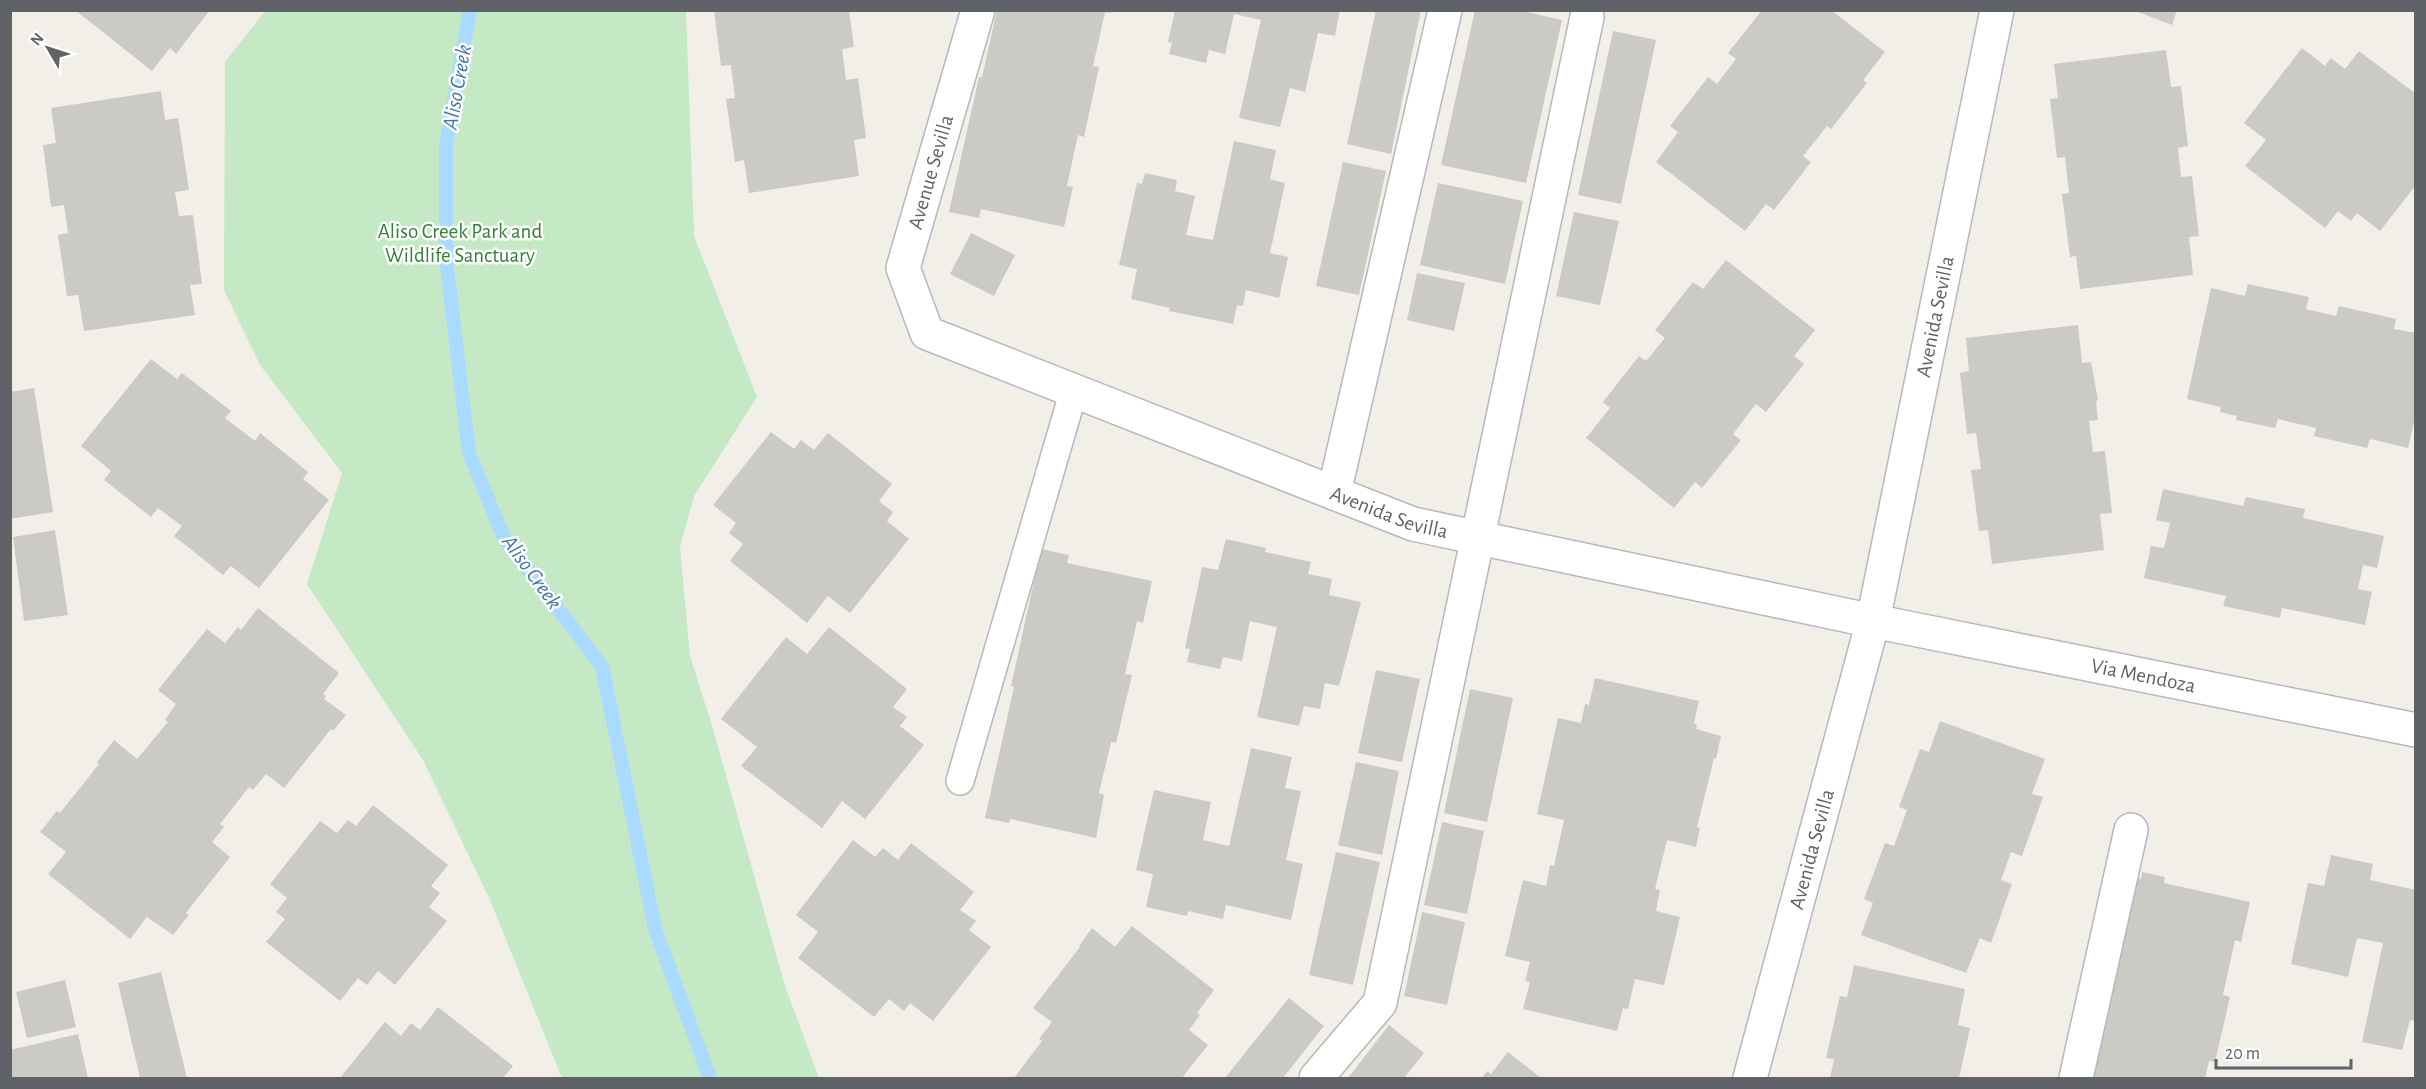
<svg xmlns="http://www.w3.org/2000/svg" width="2426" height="1089" font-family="'Alegreya Sans',sans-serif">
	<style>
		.green { fill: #c5e8c5 }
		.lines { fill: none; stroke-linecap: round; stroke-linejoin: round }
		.stream { stroke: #aadaff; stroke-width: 14 }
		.building { fill: #cccac5 }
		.service-casing { stroke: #b5b8bc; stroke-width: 30 }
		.minor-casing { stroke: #b5b8bc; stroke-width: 36 }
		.tertiary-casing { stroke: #b5b8bc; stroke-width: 36 }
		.service { stroke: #fff; stroke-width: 27 }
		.minor { stroke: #fff; stroke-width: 33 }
		.tertiary { stroke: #fff; stroke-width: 33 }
		.labels { text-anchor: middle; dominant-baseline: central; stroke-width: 5; stroke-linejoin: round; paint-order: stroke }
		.street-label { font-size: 21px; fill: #5f6368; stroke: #fff }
		.park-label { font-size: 21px; fill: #348238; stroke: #fff }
		.water-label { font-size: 22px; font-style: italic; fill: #4174aa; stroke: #fff }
	</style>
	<rect width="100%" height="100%" fill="#f1efe8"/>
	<path class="green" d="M 266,10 L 686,11 L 694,236 L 757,397 L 694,496 L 680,547 L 690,656 L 713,729 L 785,986 L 819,1078 L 562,1078 L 490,900 L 423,760 L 307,584 L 342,473 L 260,365 L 224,290 L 225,62 Z"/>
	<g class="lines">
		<path class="stream" d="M 470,10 L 446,146 L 446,259 L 469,453 L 505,540 L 602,666 L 655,929 L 710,1078"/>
	</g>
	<path class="building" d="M 75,10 L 210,10 L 176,54 L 170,48 L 152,71 Z
		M 714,10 L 849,10 L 854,47 L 842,49 L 846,80 L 858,78 L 866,138 L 854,140 L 859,176 L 749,193 L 744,160 L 735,162 L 726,99 L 735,98 L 731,65 L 721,66 Z
		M 997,10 L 1112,10 L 1111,13 L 1105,12 L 1093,66 L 1099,67 L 1084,137 L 1078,135 L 1067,186 L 1073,187 L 1064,227 L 981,209 L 979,218 L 949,212 L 979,77 L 982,77 Z
		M 1175,10 L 1340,10 L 1335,36 L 1318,33 L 1305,92 L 1290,88 L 1280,127 L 1239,118 L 1261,20 L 1234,14 L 1225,54 L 1209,50 L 1206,63 L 1169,54 L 1172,43 L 1168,42 Z
		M 1376,10 L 1421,10 L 1391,154 L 1347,144 Z
		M 1475,10 L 1519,10 L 1562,20 L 1526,183 L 1441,165 Z
		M 1762,10 L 1773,12 L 1774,10 L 1831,10 L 1885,52 L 1863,80 L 1867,83 L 1831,129 L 1827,126 L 1803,156 L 1811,162 L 1774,210 L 1766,204 L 1745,231 L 1656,162 L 1678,132 L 1670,126 L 1708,77 L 1717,84 L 1736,59 L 1728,53 Z
		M 2133,10 L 2177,10 L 2172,25 Z
		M 1613,31 L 1656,40 L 1621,204 L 1578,195 Z
		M 2302,48 L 2325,66 L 2331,58 L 2345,69 L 2359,51 L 2416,94 L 2416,185 L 2380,231 L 2357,213 L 2351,221 L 2338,211 L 2325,228 L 2245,166 L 2266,140 L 2244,123 Z
		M 2166,50 L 2171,87 L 2181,86 L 2188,146 L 2178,148 L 2181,177 L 2192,176 L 2199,236 L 2189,237 L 2193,275 L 2080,289 L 2076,256 L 2070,257 L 2062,194 L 2069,193 L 2065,157 L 2057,158 L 2050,99 L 2058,98 L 2054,64 Z
		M 161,91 L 165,120 L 178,118 L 189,190 L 175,192 L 179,216 L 193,215 L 202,284 L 190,285 L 195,315 L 84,331 L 78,295 L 67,296 L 58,235 L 68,233 L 64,205 L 51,207 L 43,145 L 56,143 L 51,108 Z
		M 1234,141 L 1276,150 L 1270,179 L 1285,183 L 1270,253 L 1288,257 L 1279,298 L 1246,290 L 1243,306 L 1237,305 L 1233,324 L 1169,311 L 1170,308 L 1131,299 L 1137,269 L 1119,265 L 1137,183 L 1142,184 L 1145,173 L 1177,180 L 1175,191 L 1195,196 L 1186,235 L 1213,240 Z
		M 1343,162 L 1386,171 L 1359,295 L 1316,286 Z
		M 1438,183 L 1523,201 L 1505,284 L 1420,265 Z
		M 1574,212 L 1619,221 L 1600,305 L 1556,296 Z
		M 971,233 L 1015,255 L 994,296 L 950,274 Z
		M 1726,260 L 1815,330 L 1794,356 L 1804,364 L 1766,412 L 1756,404 L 1733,434 L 1741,440 L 1702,488 L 1695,482 L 1674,508 L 1586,438 L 1610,408 L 1603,402 L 1639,356 L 1646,361 L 1665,338 L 1655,330 L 1693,282 L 1703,289 Z
		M 1417,273 L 1465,283 L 1454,331 L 1407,320 Z
		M 2248,284 L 2309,297 L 2306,309 L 2336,316 L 2339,306 L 2396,319 L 2394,329 L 2416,333 L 2416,413 L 2408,448 L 2370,439 L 2367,448 L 2314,436 L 2316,428 L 2278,419 L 2275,428 L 2236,420 L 2237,416 L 2220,412 L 2221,407 L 2187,399 L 2211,288 L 2245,296 Z
		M 2078,325 L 2082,363 L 2091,362 L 2098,400 L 2096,401 L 2098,420 L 2089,421 L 2093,452 L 2105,451 L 2112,513 L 2100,514 L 2104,550 L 1992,564 L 1988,530 L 1979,531 L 1971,470 L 1981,469 L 1976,433 L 1967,434 L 1960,373 L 1969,371 L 1966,338 Z
		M 151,359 L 177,379 L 182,373 L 231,411 L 225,418 L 255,441 L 260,433 L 308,472 L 303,479 L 329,500 L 259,588 L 231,566 L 223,575 L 174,536 L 182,526 L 158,508 L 151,517 L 104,480 L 111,471 L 81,446 Z
		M 34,388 L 53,512 L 10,519 L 10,392 Z
		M 771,432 L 794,449 L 801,440 L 814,450 L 828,433 L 892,484 L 879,501 L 893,512 L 887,521 L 909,539 L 850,613 L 828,596 L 807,623 L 730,561 L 743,544 L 729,533 L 736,523 L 713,505 Z
		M 2163,489 L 2243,506 L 2246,497 L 2305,509 L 2303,518 L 2384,536 L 2377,568 L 2363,565 L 2358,589 L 2372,592 L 2365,625 L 2282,608 L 2280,618 L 2223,606 L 2226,596 L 2144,578 L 2151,546 L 2164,548 L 2170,523 L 2156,520 Z
		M 55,530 L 68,615 L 24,621 L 13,537 Z
		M 1226,539 L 1266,548 L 1265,552 L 1311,562 L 1308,574 L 1332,579 L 1329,595 L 1361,602 L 1339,686 L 1325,683 L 1320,709 L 1304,706 L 1299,726 L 1257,717 L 1277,627 L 1250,621 L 1242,661 L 1223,657 L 1220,669 L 1187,662 L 1190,649 L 1185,648 L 1202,567 L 1218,570 Z
		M 1041,549 L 1069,555 L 1067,563 L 1152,581 L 1143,623 L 1137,621 L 1125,674 L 1132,675 L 1116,743 L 1111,742 L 1099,793 L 1104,795 L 1096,838 L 1010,819 L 1009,823 L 985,818 L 1014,687 L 1011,686 Z
		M 258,608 L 339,673 L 323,694 L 326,696 L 324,699 L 346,715 L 333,731 L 331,729 L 284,788 L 266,774 L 253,790 L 249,787 L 220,824 L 224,827 L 212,842 L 230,857 L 186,913 L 189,915 L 173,935 L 147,917 L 130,939 L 48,874 L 66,852 L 40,832 L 57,811 L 60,813 L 99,764 L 97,762 L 114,740 L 137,759 L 168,722 L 165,720 L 176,704 L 158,690 L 207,629 L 225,643 L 238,627 L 241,630 Z
		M 829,627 L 907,689 L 893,707 L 907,717 L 900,726 L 924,745 L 865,819 L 842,801 L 822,828 L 741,766 L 757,747 L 721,719 L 786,637 L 807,654 Z
		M 1376,670 L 1420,679 L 1402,762 L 1358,753 Z
		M 1595,678 L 1699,701 L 1694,723 L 1697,724 L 1696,729 L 1721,736 L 1716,759 L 1714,758 L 1697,827 L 1700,828 L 1696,847 L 1667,840 L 1655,889 L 1660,890 L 1656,911 L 1680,917 L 1664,985 L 1635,979 L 1628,1009 L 1623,1008 L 1617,1031 L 1523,1009 L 1530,982 L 1525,981 L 1530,962 L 1505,956 L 1523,880 L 1546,886 L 1550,865 L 1554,866 L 1564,820 L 1537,814 L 1558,718 L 1581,723 L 1585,704 L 1589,705 Z
		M 1470,689 L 1513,698 L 1487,822 L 1444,813 Z
		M 1940,721 L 2045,759 L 2032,794 L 2043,797 L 2022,856 L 2011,852 L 2001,880 L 2012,884 L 1991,943 L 1980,938 L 1966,973 L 1861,935 L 1873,903 L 1864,899 L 1885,843 L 1894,846 L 1907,810 L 1899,807 L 1920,749 L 1929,752 Z
		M 1251,748 L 1292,757 L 1285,788 L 1301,791 L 1286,860 L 1303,864 L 1291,920 L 1226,905 L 1223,919 L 1188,911 L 1187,916 L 1146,907 L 1153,874 L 1136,870 L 1154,790 L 1211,802 L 1203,840 L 1229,846 Z
		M 1356,762 L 1399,771 L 1382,855 L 1338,845 Z
		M 373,805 L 448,865 L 431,886 L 440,893 L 429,907 L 447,921 L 395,985 L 378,971 L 367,985 L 358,978 L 340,1001 L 266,942 L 285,919 L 276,912 L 287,898 L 270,884 L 320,821 L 337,833 L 348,820 L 356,826 Z
		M 1442,822 L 1484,831 L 1467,914 L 1424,905 Z
		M 853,840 L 875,857 L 883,848 L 898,860 L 911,843 L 974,892 L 960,910 L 976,921 L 969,930 L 991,947 L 933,1021 L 910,1003 L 904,1011 L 889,999 L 874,1017 L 798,958 L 818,932 L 796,915 Z
		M 1336,852 L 1380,862 L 1353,985 L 1309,975 Z
		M 2331,855 L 2373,864 L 2370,880 L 2416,890 L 2416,1021 L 2410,1020 L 2402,1050 L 2362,1042 L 2383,943 L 2357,938 L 2348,977 L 2291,964 L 2308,883 L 2324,886 Z
		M 2142,872 L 2165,877 L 2164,883 L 2250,902 L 2241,942 L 2235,940 L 2223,995 L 2230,997 L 2215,1062 L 2209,1061 L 2205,1078 L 2094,1078 L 2138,878 L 2141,879 Z
		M 1422,912 L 1465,922 L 1447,1005 L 1404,996 Z
		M 1132,926 L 1214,990 L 1197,1013 L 1200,1015 L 1189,1030 L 1208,1045 L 1182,1078 L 1014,1078 L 1042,1041 L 1039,1039 L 1052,1022 L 1033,1008 L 1080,947 L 1079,946 L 1092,928 L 1115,947 Z
		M 1854,965 L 1965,989 L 1958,1025 L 1970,1028 L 1959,1078 L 1830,1078 L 1834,1059 L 1826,1058 L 1840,996 L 1847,997 Z
		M 161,972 L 187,1078 L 140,1078 L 118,983 Z
		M 65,980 L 76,1027 L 27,1038 L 16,992 Z
		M 1289,998 L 1324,1026 L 1283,1078 L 1225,1078 Z
		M 438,1007 L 513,1066 L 503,1078 L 340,1078 L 385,1022 L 401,1036 L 411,1023 L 420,1030 Z
		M 1389,1025 L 1424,1053 L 1404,1078 L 1348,1078 Z
		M 78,1034 L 88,1078 L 10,1078 L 10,1050 Z
		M 1508,1052 L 1541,1078 L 1482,1078 L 1487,1071 L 1491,1074 Z"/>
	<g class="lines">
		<g class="service-casing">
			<path id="service" d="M 960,781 L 1074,390"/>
		</g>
		<g class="minor-casing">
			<g id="minor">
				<path id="s1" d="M 978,10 L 903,268 L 927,333 L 1413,524 L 1873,621 L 2416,730"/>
				<path d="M 1334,493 L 1445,10"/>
				<path d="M 1316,1078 L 1380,1003 L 1587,17"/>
				<path d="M 2076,1078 L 2131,830"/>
			</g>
		</g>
		<g class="tertiary-casing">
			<g id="tertiary">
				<path id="s2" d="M 1750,1078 L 1873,621 L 1997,10"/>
			</g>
		</g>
		<use href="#service" class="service"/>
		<use href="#minor" class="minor"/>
		<use href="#tertiary" class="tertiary"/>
	</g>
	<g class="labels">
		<g class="street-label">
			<text transform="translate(931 172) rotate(-74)">Avenue Sevilla</text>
			<text stroke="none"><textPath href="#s2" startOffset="784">Avenida Sevilla</textPath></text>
			<text stroke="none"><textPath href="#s1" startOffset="834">Avenida Sevilla</textPath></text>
			<text stroke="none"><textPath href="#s1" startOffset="1606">Via Mendoza</textPath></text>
			<text stroke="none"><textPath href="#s2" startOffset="237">Avenida Sevilla</textPath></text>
		</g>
		<g class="park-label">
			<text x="460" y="231">Aliso Creek Park and<tspan x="460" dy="24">Wildlife Sanctuary</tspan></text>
		</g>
		<g class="water-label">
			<text transform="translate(457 87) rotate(-80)">Aliso Creek</text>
			<text transform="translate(532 572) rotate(54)">Aliso Creek</text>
		</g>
	</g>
	<rect width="2426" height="1089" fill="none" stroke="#5f6368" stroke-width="24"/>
	<g transform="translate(48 48) rotate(309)" stroke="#ffffff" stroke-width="4.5" paint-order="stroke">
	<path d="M0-4.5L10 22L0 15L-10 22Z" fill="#5f6368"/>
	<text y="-9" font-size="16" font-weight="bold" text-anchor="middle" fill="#5f6368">N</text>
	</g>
	<path d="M2216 1059v9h135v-9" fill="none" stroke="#5f6368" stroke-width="3"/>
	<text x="2225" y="1059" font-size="18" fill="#5f6368" stroke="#ffffff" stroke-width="4.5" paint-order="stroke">20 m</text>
</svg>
